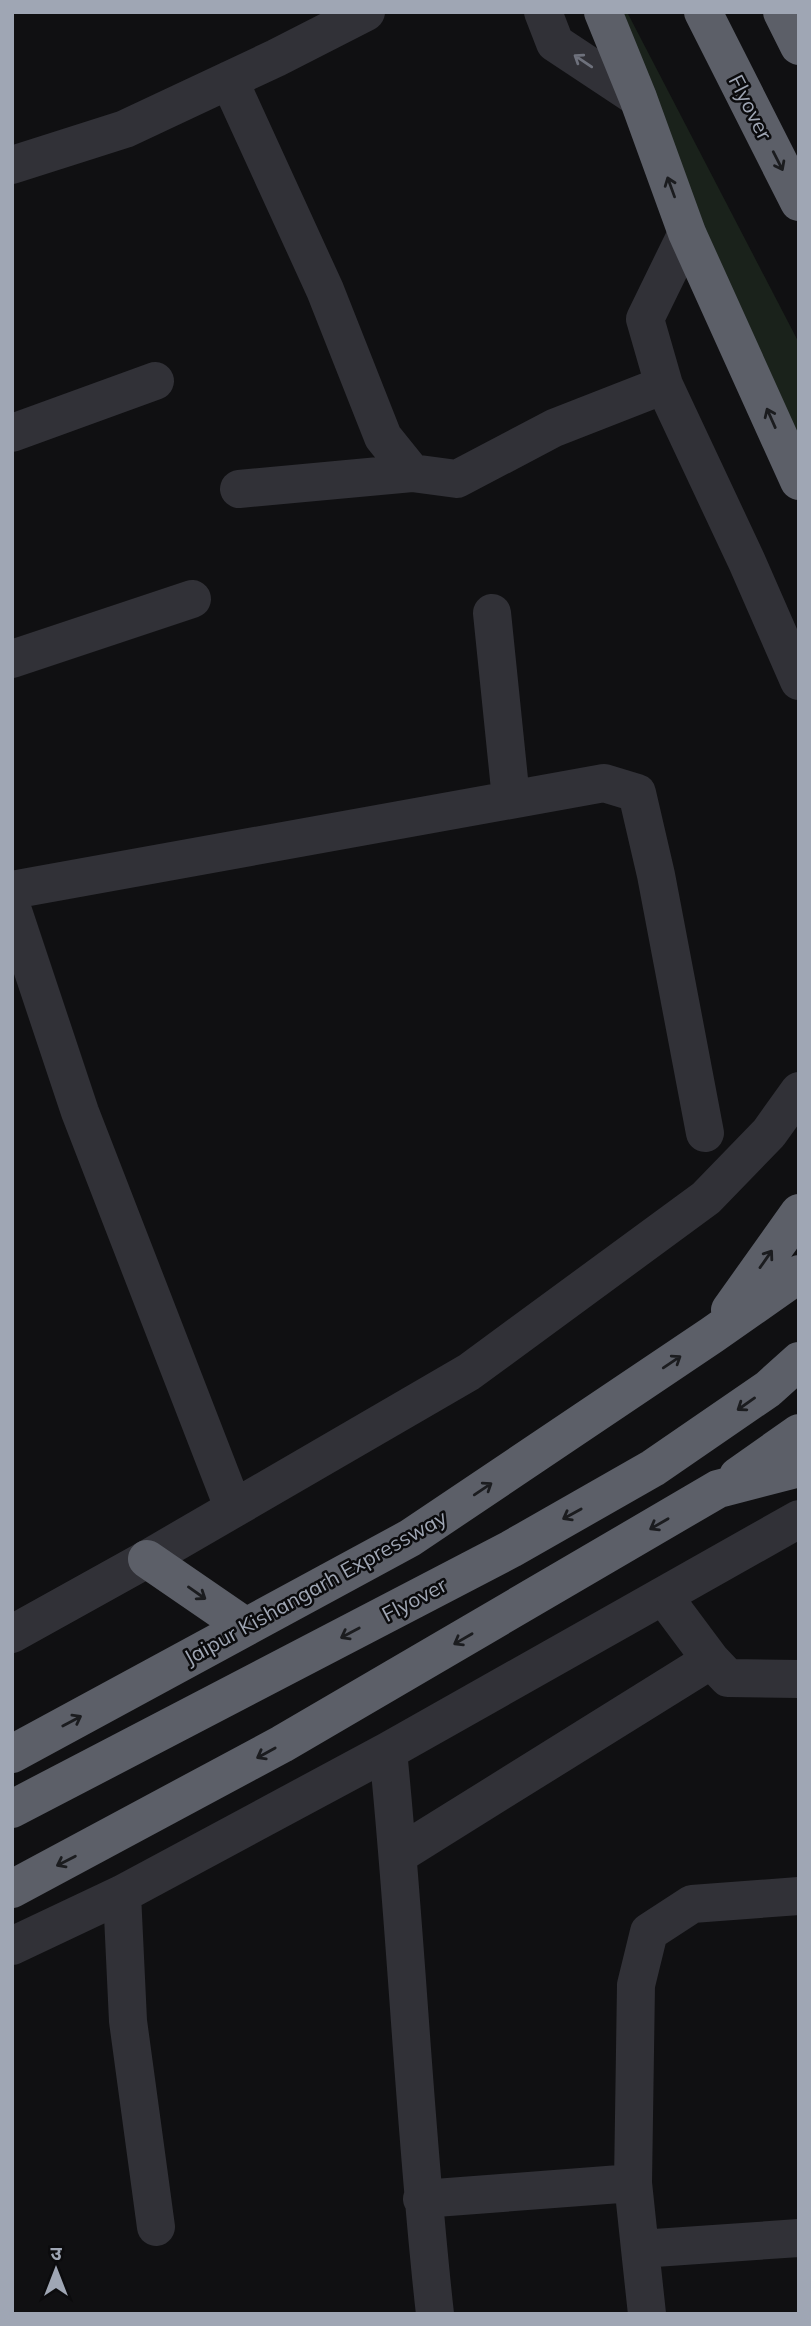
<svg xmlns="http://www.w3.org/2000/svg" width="811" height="2326" font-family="Mulish,'Noto Sans Devanagari',sans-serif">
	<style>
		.grass { fill: #1a221b }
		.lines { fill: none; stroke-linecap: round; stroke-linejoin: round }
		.minor { stroke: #313137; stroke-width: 38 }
		.highway { stroke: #5c5f68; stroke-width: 38 }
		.oneway { stroke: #6e717c }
		.oneway2 { stroke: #1b1c1f }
		.labels { text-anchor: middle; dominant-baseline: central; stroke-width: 5; stroke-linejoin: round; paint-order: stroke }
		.street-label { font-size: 21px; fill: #9fa6b4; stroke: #0b0b0d }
	</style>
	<rect width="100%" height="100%" fill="#101012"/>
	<path class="grass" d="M 606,12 L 627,12 L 799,343 L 799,467 Z"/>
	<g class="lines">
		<path class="minor" d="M 543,12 L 555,43 L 638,98
			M 229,80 L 325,290 L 383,437 L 412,473 L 457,479 L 554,428 L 664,385
			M 12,165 L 125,129 L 276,58 L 366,12
			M 687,233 L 645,319 L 664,385 L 747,562 L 799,681
			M 12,433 L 155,381
			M 239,489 L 412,473
			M 492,613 L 511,799
			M 12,659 L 192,599
			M 12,890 L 604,783 L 637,793 L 656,875 L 705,1133
			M 12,908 L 80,1112 L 233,1507
			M 664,1597 L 711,1660 L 728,1678 L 799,1679
			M 12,1634 L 147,1559 L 469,1372 L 706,1198 L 769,1133 L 799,1091
			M 388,1751 C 407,1938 414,2127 435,2314
			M 398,1855 L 711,1660
			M 122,1894 L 128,2021 L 156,2227
			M 799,1896 L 692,1904 L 649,1932 L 636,1985 L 633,2183 L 640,2249 L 799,2238
			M 12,1946 L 122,1894 L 388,1751 L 799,1519
			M 422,2199 L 633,2183
			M 640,2249 L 647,2314"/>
		<path class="highway" d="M 603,12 L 638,98 L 687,233 L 799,481
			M 703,12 L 799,202
			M 782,12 L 799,46
			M 730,1310 L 799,1213
			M 738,1476 L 799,1433
			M 147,1559 L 246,1627
			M 12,1754 L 410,1538 L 712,1335 L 799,1274
			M 12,1809 L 511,1549 L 653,1468 L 768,1389 L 799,1361
			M 12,1889 L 282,1744 L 718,1489 L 799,1468"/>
	</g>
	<defs><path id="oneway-shaft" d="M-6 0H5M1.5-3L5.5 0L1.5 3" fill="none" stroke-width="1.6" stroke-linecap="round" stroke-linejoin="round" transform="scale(1.75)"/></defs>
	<use class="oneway" href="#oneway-shaft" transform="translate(583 61) rotate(-146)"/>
	<g class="oneway2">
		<use href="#oneway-shaft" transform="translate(778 161) rotate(63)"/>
		<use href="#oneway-shaft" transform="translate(671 187) rotate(-110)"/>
		<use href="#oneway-shaft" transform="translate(771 418) rotate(-114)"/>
		<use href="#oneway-shaft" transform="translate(766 1259) rotate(-55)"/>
		<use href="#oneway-shaft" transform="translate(672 1362) rotate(-34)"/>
		<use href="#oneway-shaft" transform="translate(746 1404) rotate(145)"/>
		<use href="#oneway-shaft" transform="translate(483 1489) rotate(-34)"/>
		<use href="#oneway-shaft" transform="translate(572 1514) rotate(151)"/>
		<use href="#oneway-shaft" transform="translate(659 1524) rotate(150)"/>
		<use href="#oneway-shaft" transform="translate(197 1593) rotate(35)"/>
		<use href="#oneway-shaft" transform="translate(350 1633) rotate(152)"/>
		<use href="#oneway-shaft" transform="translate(463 1639) rotate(150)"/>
		<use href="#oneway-shaft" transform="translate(72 1721) rotate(-28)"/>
		<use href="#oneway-shaft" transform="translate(266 1753) rotate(151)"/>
		<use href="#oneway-shaft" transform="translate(66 1861) rotate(153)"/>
	</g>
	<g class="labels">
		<g class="street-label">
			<text transform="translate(751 107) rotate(63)">Flyover</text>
			<text transform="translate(315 1587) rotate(-29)">Jaipur Kishangarh Expressway</text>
			<text transform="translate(414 1599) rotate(-28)">Flyover</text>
		</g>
	</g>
	<rect width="811" height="2326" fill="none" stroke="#9fa6b4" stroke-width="28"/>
	<g transform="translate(56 2270)" stroke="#0b0b0d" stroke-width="5" paint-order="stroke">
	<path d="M0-5L12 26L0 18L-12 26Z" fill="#9fa6b4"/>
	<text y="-10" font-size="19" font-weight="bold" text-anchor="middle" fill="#9fa6b4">उ</text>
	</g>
</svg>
